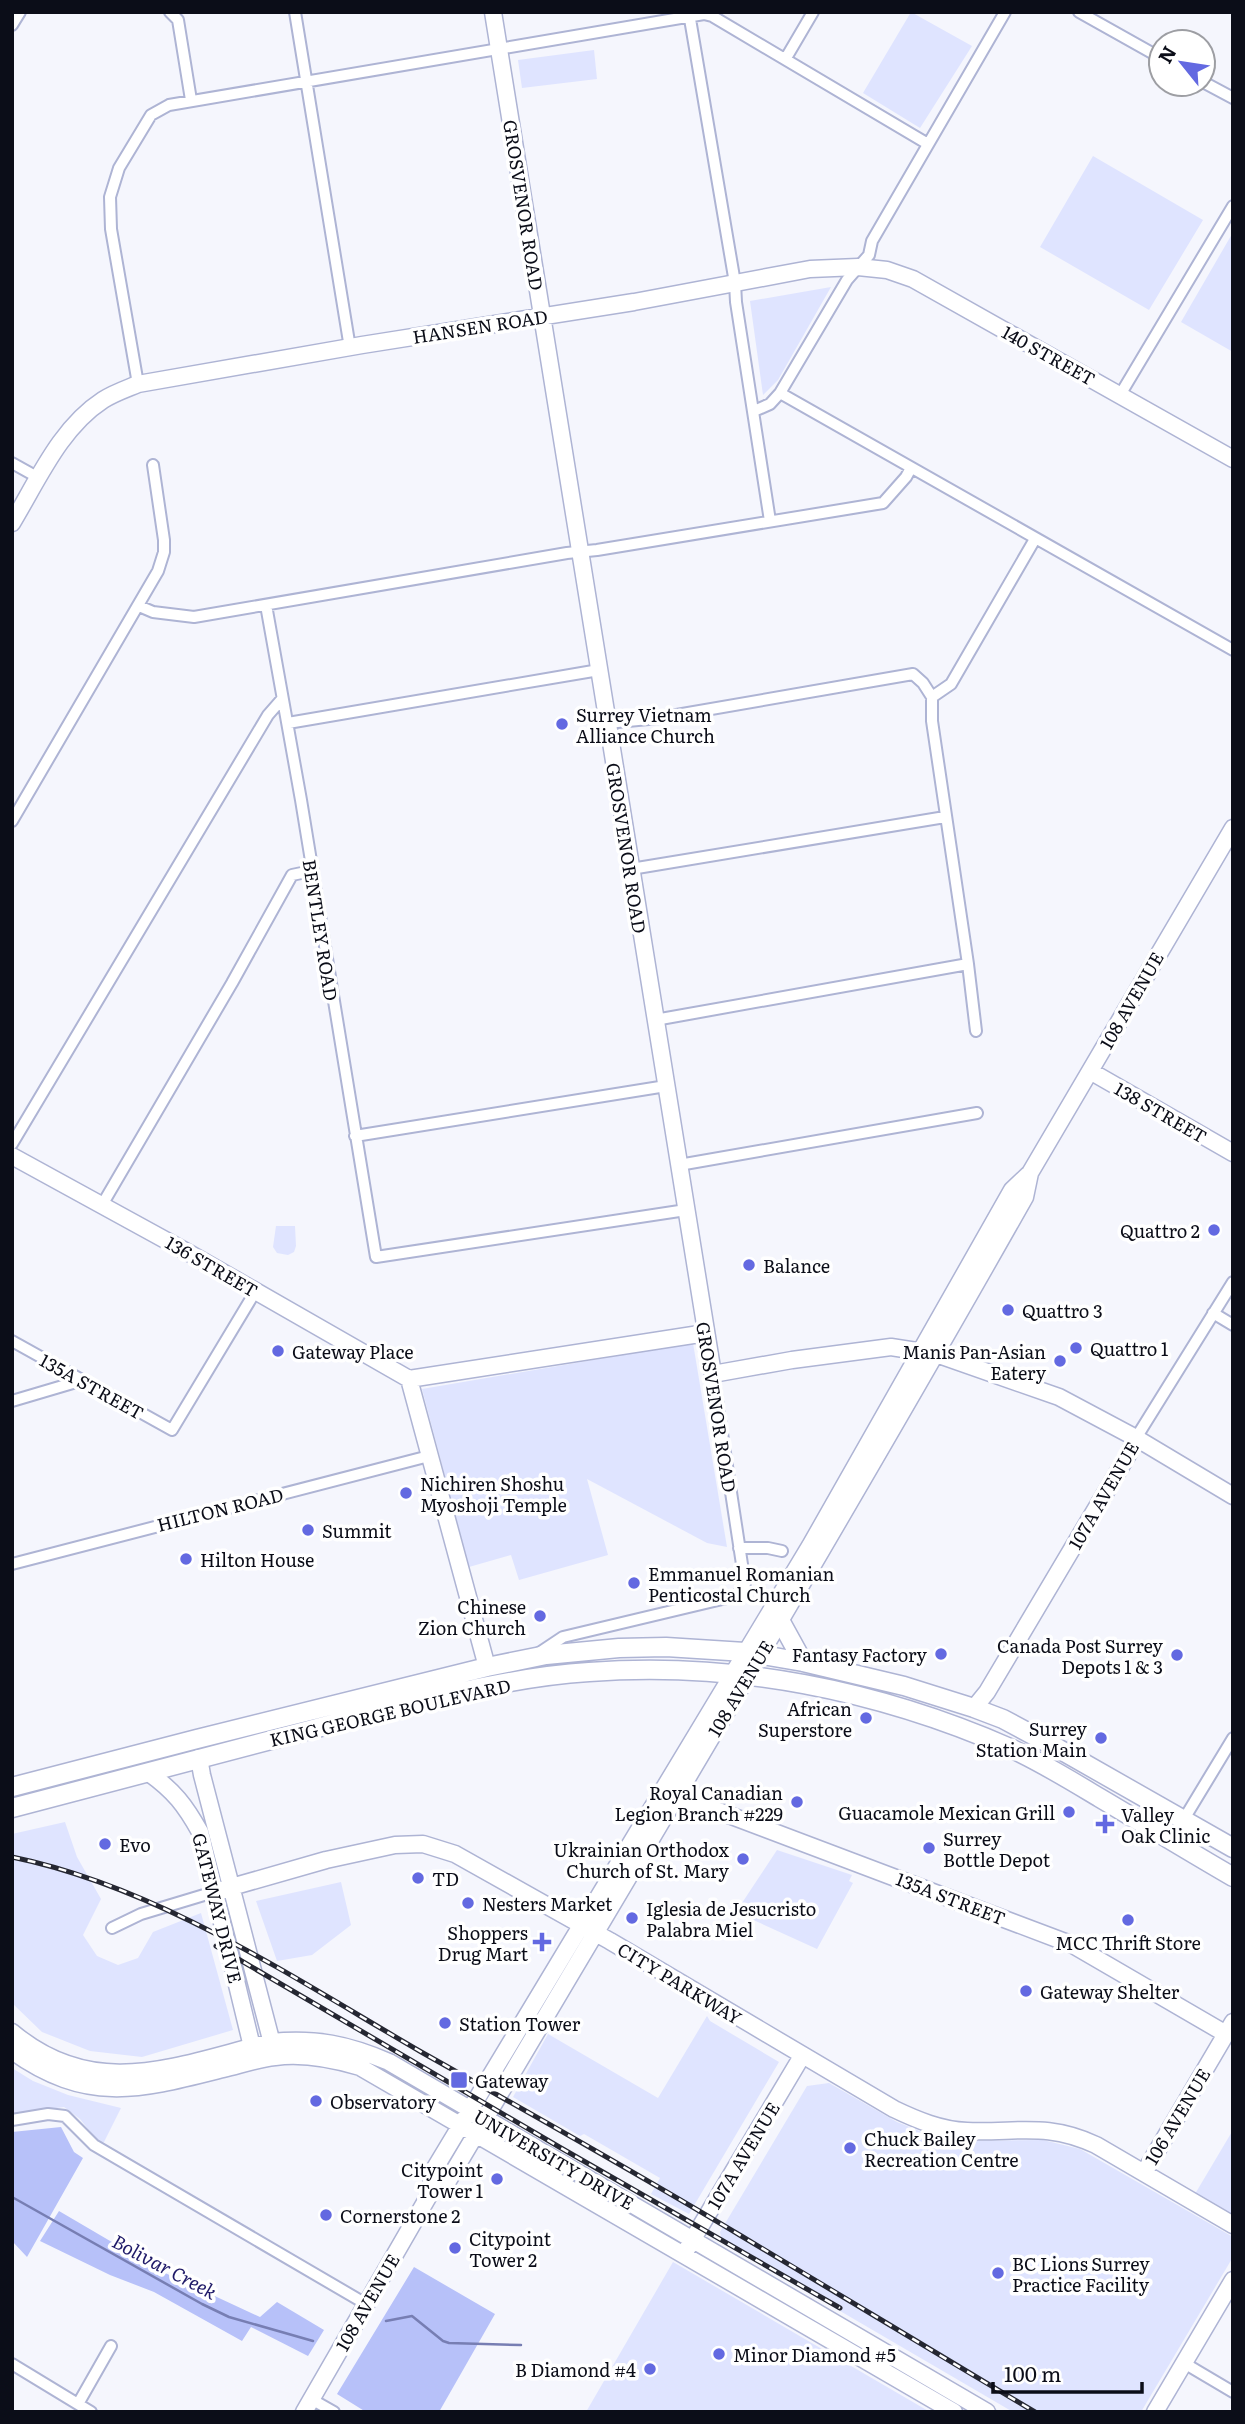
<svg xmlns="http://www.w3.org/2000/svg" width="1245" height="2424" font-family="Literata,serif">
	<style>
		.green { fill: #dfe4ff }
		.forest { fill: #b7c1f9 }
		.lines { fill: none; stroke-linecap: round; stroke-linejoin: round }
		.stream { stroke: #777eb3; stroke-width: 2.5 }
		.street-casing { stroke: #aeb4d4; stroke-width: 14 }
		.secondary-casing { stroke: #aeb4d4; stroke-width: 19 }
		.primary-casing { stroke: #aeb4d4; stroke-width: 21 }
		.street { stroke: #fff; stroke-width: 10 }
		.secondary { stroke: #fff; stroke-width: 16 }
		.primary { stroke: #fff; stroke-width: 18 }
		.rail-casing { stroke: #252732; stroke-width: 5 }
		.rail { stroke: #fff; stroke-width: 2.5; stroke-dasharray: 8; stroke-linecap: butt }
		.poi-dot { fill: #6369e1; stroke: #fff; stroke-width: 2.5 }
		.labels { text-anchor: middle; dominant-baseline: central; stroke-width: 7; stroke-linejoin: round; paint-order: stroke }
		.street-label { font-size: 18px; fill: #0b0d18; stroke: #fff }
		.poi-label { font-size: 18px; fill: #0b0d18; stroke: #fff; text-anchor: start }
		.water-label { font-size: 19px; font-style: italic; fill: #1f1a68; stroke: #fff }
	</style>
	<rect width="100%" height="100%" fill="#f5f6fd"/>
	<path class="green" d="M 911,12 L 972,46 L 920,128 L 863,93 Z
		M 594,50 L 597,79 L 522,88 L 518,60 Z
		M 1093,156 L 1203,220 L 1149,310 L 1040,247 Z
		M 1232,234 L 1233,234 L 1233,352 L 1181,322 Z
		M 831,287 L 778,380 L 763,395 L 750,301 Z
		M 276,1226 L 295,1226 L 296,1246 L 294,1252 L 288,1255 L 277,1253 L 273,1247 Z
		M 693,1343 L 727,1547 L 707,1543 L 587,1479 L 608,1555 L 519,1580 L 511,1555 L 469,1567 L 422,1389 Z
		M 65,1822 L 77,1857 L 101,1899 L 83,1935 L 97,1956 L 118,1965 L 138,1958 L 153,1932 L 201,1913 L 233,2030 L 142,2057 L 90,2051 L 42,2032 L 12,2003 L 12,1834 Z
		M 777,1850 L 852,1875 L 849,1881 L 853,1883 L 817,1949 L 736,1912 Z
		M 341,1882 L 351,1925 L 312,1955 L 277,1961 L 256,1901 Z
		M 707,2016 L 710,2021 L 779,2062 L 689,2214 L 651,2194 L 660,2178 L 584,2134 L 580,2136 L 513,2097 L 548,2034 L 658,2098 Z
		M 12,2068 L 33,2081 L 68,2095 L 121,2108 L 104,2142 L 100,2144 L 80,2119 L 64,2107 L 12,2114 Z
		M 829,2083 L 897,2122 L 935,2137 L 961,2141 L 1043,2140 L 1080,2149 L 1233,2237 L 1233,2257 L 1141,2412 L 1013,2412 L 722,2242 L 720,2232 L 807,2086 Z
		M 1233,2130 L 1233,2216 L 1195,2194 Z
		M 673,2262 L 930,2412 L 586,2412 Z"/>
	<path class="forest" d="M 61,2127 L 74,2152 L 83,2158 L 27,2257 L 12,2241 L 12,2132 Z
		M 59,2211 L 163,2272 L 260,2317 L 277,2302 L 324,2330 L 308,2356 L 251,2327 L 242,2341 L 154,2292 L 110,2275 L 40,2241 Z
		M 414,2267 L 495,2314 L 439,2412 L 366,2412 L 337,2394 Z"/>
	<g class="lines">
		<path class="stream" d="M 12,2197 L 202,2304 L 229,2317 L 313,2341
			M 386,2321 L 412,2316 L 443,2341 L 449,2343 L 521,2345"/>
		<g class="street-casing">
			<path id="street" d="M 170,12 L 178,20 L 191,100
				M 295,12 L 350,348
				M 1079,12 L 1161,58
				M 689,13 L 735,283 L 736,302 L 770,521
				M 12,25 L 20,12
				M 786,58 L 813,12
				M 1203,82 L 1233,98
				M 138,384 L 111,229 L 110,197 L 119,168 L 151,115 L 169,105 L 704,14 L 712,16 L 928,144
				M 780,393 L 1233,650
				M 1120,395 L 1233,206
				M 754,411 L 770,404 L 780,393 L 847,280 L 869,255 L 872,241 L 1005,12
				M 12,463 L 39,478
				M 266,605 L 301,800 L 376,1257 L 686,1210
				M 139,606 L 153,612 L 194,617 L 567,553 L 597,550 L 883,503 L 906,477 L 911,468
				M 932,697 L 932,721 L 968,964 L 976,1031
				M 932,697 L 951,684 L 1035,539
				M 288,723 L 599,670
				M 607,723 L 659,718 L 913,674 L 923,683 L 932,697
				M 12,821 L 158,571 L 164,552 L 164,540 L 153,465
				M 631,869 L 945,817
				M 655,1020 L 968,964
				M 355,1136 L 666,1086
				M 12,1144 L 268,715 L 282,699
				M 679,1165 L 977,1113
				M 102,1205 L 232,983 L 292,875 L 311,871
				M 1213,1313 L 1233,1325
				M 12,1341 L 172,1430 L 255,1292
				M 12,1401 L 83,1380
				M 1136,1438 L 1233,1282
				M 739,1548 L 768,1548 L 782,1551
				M 12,1564 L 429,1456
				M 539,1653 L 563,1637 L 735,1596 L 743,1591 L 745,1584 L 713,1374
				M 1184,1819 L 1233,1738
				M 112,1928 L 141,1914 L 214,1892
				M 12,2120 L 48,2114 L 65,2116 L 94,2145 L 366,2304
				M 1184,2363 L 1233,2392
				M 12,2364 L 91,2412
				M 311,2399 L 334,2412
				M 78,2404 L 111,2346"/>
		</g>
		<g class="secondary-casing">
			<path id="secondary" d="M 493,12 L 713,1374 L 792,1360 L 891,1347 L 936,1354 L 1059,1397 L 1136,1438 L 1233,1496
				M 12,523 C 38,480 60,428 103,400 C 114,393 126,389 138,384 L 362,345 L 634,302 L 810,269 L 858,267 L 887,270 L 913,279 L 1233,459
				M 1090,1071 L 1233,1153
				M 12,1156 L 189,1253 L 409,1379
				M 409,1379 L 706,1333
				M 409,1379 L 487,1667
				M 974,1708 L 987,1692 L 1129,1453 L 1136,1438
				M 199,1758 L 202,1775 L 274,2051
				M 149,1773 C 174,1791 185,1805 200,1832 L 254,2055
				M 668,1792 L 1073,1945 L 1226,2034
				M 214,1892 L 326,1860 L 395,1845 L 423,1844 L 455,1854 L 610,1941 L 894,2109 C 917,2120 941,2130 967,2131 C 1017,2133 1047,2122 1096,2145 L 1233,2225
				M 12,2032 C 96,2103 179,2064 271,2042 C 317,2038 347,2044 389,2062 L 987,2412
				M 12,2051 C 88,2105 140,2090 223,2069 C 240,2065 257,2059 275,2057 C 303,2053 333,2059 360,2067 L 954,2412
				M 1144,2173 L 1233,2022
				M 431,2192 L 448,2181 C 642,1854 838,1528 1025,1197 L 1030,1173 L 1233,828
				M 687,2249 L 802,2056
				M 304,2412 L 431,2192 L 432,2173 L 810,1546 L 1012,1190 L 1030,1173
				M 1155,2412 L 1233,2280"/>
		</g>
		<g class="primary-casing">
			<path id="primary" d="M 781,1622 L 803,1662
				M 12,1787 L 197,1739 L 487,1667 L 546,1655 L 619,1648 L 666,1647 L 745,1652 L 803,1662 L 904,1686 L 974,1708 L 1003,1719 L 1059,1749 L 1233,1848
				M 12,1808 C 127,1778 241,1747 355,1718 C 432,1699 509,1677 589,1672 C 733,1661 878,1690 1010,1748 C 1041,1762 1070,1780 1100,1798 C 1144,1824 1188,1851 1233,1877"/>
		</g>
		<use href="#street" class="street"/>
		<use href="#secondary" class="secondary"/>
		<use href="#primary" class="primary"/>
		<g class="rail-casing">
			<path id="rail" d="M 12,1857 C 159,1887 295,1979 423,2053 C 530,2113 638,2174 743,2237 C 841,2295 937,2354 1035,2412
				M 216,1946 L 561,2148 L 840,2308"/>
		</g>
		<use href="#rail" class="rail"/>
	</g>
	<g class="poi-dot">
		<circle cx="562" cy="724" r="7"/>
		<circle cx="1214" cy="1230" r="7"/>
		<circle cx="749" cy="1265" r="7"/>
		<circle cx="1008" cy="1310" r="7"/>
		<circle cx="1076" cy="1348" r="7"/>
		<circle cx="278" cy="1351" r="7"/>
		<circle cx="1060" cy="1361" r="7"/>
		<circle cx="406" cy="1493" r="7"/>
		<circle cx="308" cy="1530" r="7"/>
		<circle cx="186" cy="1559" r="7"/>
		<circle cx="634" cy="1583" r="7"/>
		<circle cx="540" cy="1616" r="7"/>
		<circle cx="941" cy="1654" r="7"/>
		<circle cx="1177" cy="1655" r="7"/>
		<circle cx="866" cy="1718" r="7"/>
		<circle cx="1101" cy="1738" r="7"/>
		<circle cx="797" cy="1802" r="7"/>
		<circle cx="1069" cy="1812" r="7"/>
		<path d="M1101.5 1813.5h7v7h7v7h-7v7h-7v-7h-7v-7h7z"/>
		<circle cx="105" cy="1844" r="7"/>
		<circle cx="929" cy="1848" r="7"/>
		<circle cx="743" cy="1859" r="7"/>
		<circle cx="418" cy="1878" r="7"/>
		<circle cx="468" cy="1903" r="7"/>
		<circle cx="632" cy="1918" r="7"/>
		<circle cx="1128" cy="1920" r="7"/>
		<path d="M538.5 1931.5h7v7h7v7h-7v7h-7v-7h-7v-7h7z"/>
		<circle cx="1026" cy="1991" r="7"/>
		<circle cx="445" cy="2023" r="7"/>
		<rect x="450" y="2071" width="18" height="18" rx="3.5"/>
		<circle cx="316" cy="2101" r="7"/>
		<circle cx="850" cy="2148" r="7"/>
		<circle cx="497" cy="2179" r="7"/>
		<circle cx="326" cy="2215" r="7"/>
		<circle cx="455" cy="2248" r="7"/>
		<circle cx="998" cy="2273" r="7"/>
		<circle cx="719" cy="2354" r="7"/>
		<circle cx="650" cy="2369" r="7"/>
	</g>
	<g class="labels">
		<g class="street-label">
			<text transform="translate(524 205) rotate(81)">GROSVENOR ROAD</text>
			<text transform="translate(480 326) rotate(-9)">HANSEN ROAD</text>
			<text transform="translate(1049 355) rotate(29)">140 STREET</text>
			<text transform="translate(627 848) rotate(81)">GROSVENOR ROAD</text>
			<text transform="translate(321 930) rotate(81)">BENTLEY ROAD</text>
			<text transform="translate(1131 1000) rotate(-60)">108 AVENUE</text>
			<text transform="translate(1161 1112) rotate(30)">138 STREET</text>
			<text transform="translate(212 1266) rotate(30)">136 STREET</text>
			<text transform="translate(92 1386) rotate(29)">135A STREET</text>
			<text transform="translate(717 1407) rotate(81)">GROSVENOR ROAD</text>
			<text transform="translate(1103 1495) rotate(-60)">107A AVENUE</text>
			<text transform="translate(220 1509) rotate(-14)">HILTON ROAD</text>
			<text transform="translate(740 1688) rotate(-59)">108 AVENUE</text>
			<text transform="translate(390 1712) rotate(-13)">KING GEORGE BOULEVARD</text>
			<text transform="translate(951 1898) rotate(21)">135A STREET</text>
			<text transform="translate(218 1908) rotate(76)">GATEWAY DRIVE</text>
			<text transform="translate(680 1983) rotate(31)">CITY PARKWAY</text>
			<text transform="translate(1177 2116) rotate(-59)">106 AVENUE</text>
			<text transform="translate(743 2155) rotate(-59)">107A AVENUE</text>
			<text transform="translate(554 2159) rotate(30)">UNIVERSITY DRIVE</text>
			<text transform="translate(367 2302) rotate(-60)">108 AVENUE</text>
		</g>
		<g class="poi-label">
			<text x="576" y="714">Surrey Vietnam<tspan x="576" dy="21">Alliance Church</tspan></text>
			<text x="1200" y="1230" text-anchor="end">Quattro 2</text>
			<text x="763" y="1265">Balance</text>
			<text x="1022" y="1310">Quattro 3</text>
			<text x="1090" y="1348">Quattro 1</text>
			<text x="292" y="1351">Gateway Place</text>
			<text x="1046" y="1351" text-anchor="end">Manis Pan-Asian<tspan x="1046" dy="21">Eatery</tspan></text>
			<text x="420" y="1483">Nichiren Shoshu<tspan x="420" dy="21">Myoshoji Temple</tspan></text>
			<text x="322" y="1530">Summit</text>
			<text x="200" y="1559">Hilton House</text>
			<text x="648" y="1573">Emmanuel Romanian<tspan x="648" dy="21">Penticostal Church</tspan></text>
			<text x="526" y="1606" text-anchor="end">Chinese<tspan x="526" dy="21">Zion Church</tspan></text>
			<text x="1163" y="1645" text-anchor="end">Canada Post Surrey<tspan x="1163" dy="21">Depots 1 &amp; 3</tspan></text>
			<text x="927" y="1654" text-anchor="end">Fantasy Factory</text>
			<text x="852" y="1708" text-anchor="end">African<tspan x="852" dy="21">Superstore</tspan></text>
			<text x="1087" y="1728" text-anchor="end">Surrey<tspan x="1087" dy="21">Station Main</tspan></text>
			<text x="783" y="1792" text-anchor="end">Royal Canadian<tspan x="783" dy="21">Legion Branch #229</tspan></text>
			<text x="1055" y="1812" text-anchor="end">Guacamole Mexican Grill</text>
			<text x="1121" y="1814">Valley<tspan x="1121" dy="21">Oak Clinic</tspan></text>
			<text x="943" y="1838">Surrey<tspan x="943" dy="21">Bottle Depot</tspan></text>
			<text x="119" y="1844">Evo</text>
			<text x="729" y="1849" text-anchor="end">Ukrainian Orthodox<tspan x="729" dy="21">Church of St. Mary</tspan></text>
			<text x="432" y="1878">TD</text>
			<text x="482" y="1903">Nesters Market</text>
			<text x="646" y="1908">Iglesia de Jesucristo<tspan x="646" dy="21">Palabra Miel</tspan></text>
			<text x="528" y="1932" text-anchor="end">Shoppers<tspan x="528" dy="21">Drug Mart</tspan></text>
			<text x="1128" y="1942" text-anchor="middle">MCC Thrift Store</text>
			<text x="1040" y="1991">Gateway Shelter</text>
			<text x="459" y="2023">Station Tower</text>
			<text x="475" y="2080">Gateway</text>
			<text x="330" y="2101">Observatory</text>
			<text x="864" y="2138">Chuck Bailey<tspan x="864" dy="21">Recreation Centre</tspan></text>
			<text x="483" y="2169" text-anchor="end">Citypoint<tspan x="483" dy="21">Tower 1</tspan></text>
			<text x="340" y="2215">Cornerstone 2</text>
			<text x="469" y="2238">Citypoint<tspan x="469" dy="21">Tower 2</tspan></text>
			<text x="1012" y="2263">BC Lions Surrey<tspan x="1012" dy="21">Practice Facility</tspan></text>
			<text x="733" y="2354">Minor Diamond #5</text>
			<text x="636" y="2369" text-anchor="end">B Diamond #4</text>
		</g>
		<g class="water-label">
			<text transform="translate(165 2266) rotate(28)">Bolivar Creek</text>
		</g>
	</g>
	<rect width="1245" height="2424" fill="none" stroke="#0b0d18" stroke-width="28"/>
	<g transform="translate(1182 63) rotate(300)"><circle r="33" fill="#ffffff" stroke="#9d9ea3" stroke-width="2"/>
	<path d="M0-5L12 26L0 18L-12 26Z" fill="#6369e1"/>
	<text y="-10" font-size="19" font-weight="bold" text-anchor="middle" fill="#0b0d18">N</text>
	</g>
	<path d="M993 2382v10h149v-10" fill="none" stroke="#0b0d18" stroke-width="3.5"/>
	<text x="1004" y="2382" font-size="21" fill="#0b0d18" stroke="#ffffff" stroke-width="5" paint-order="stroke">100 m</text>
</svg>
